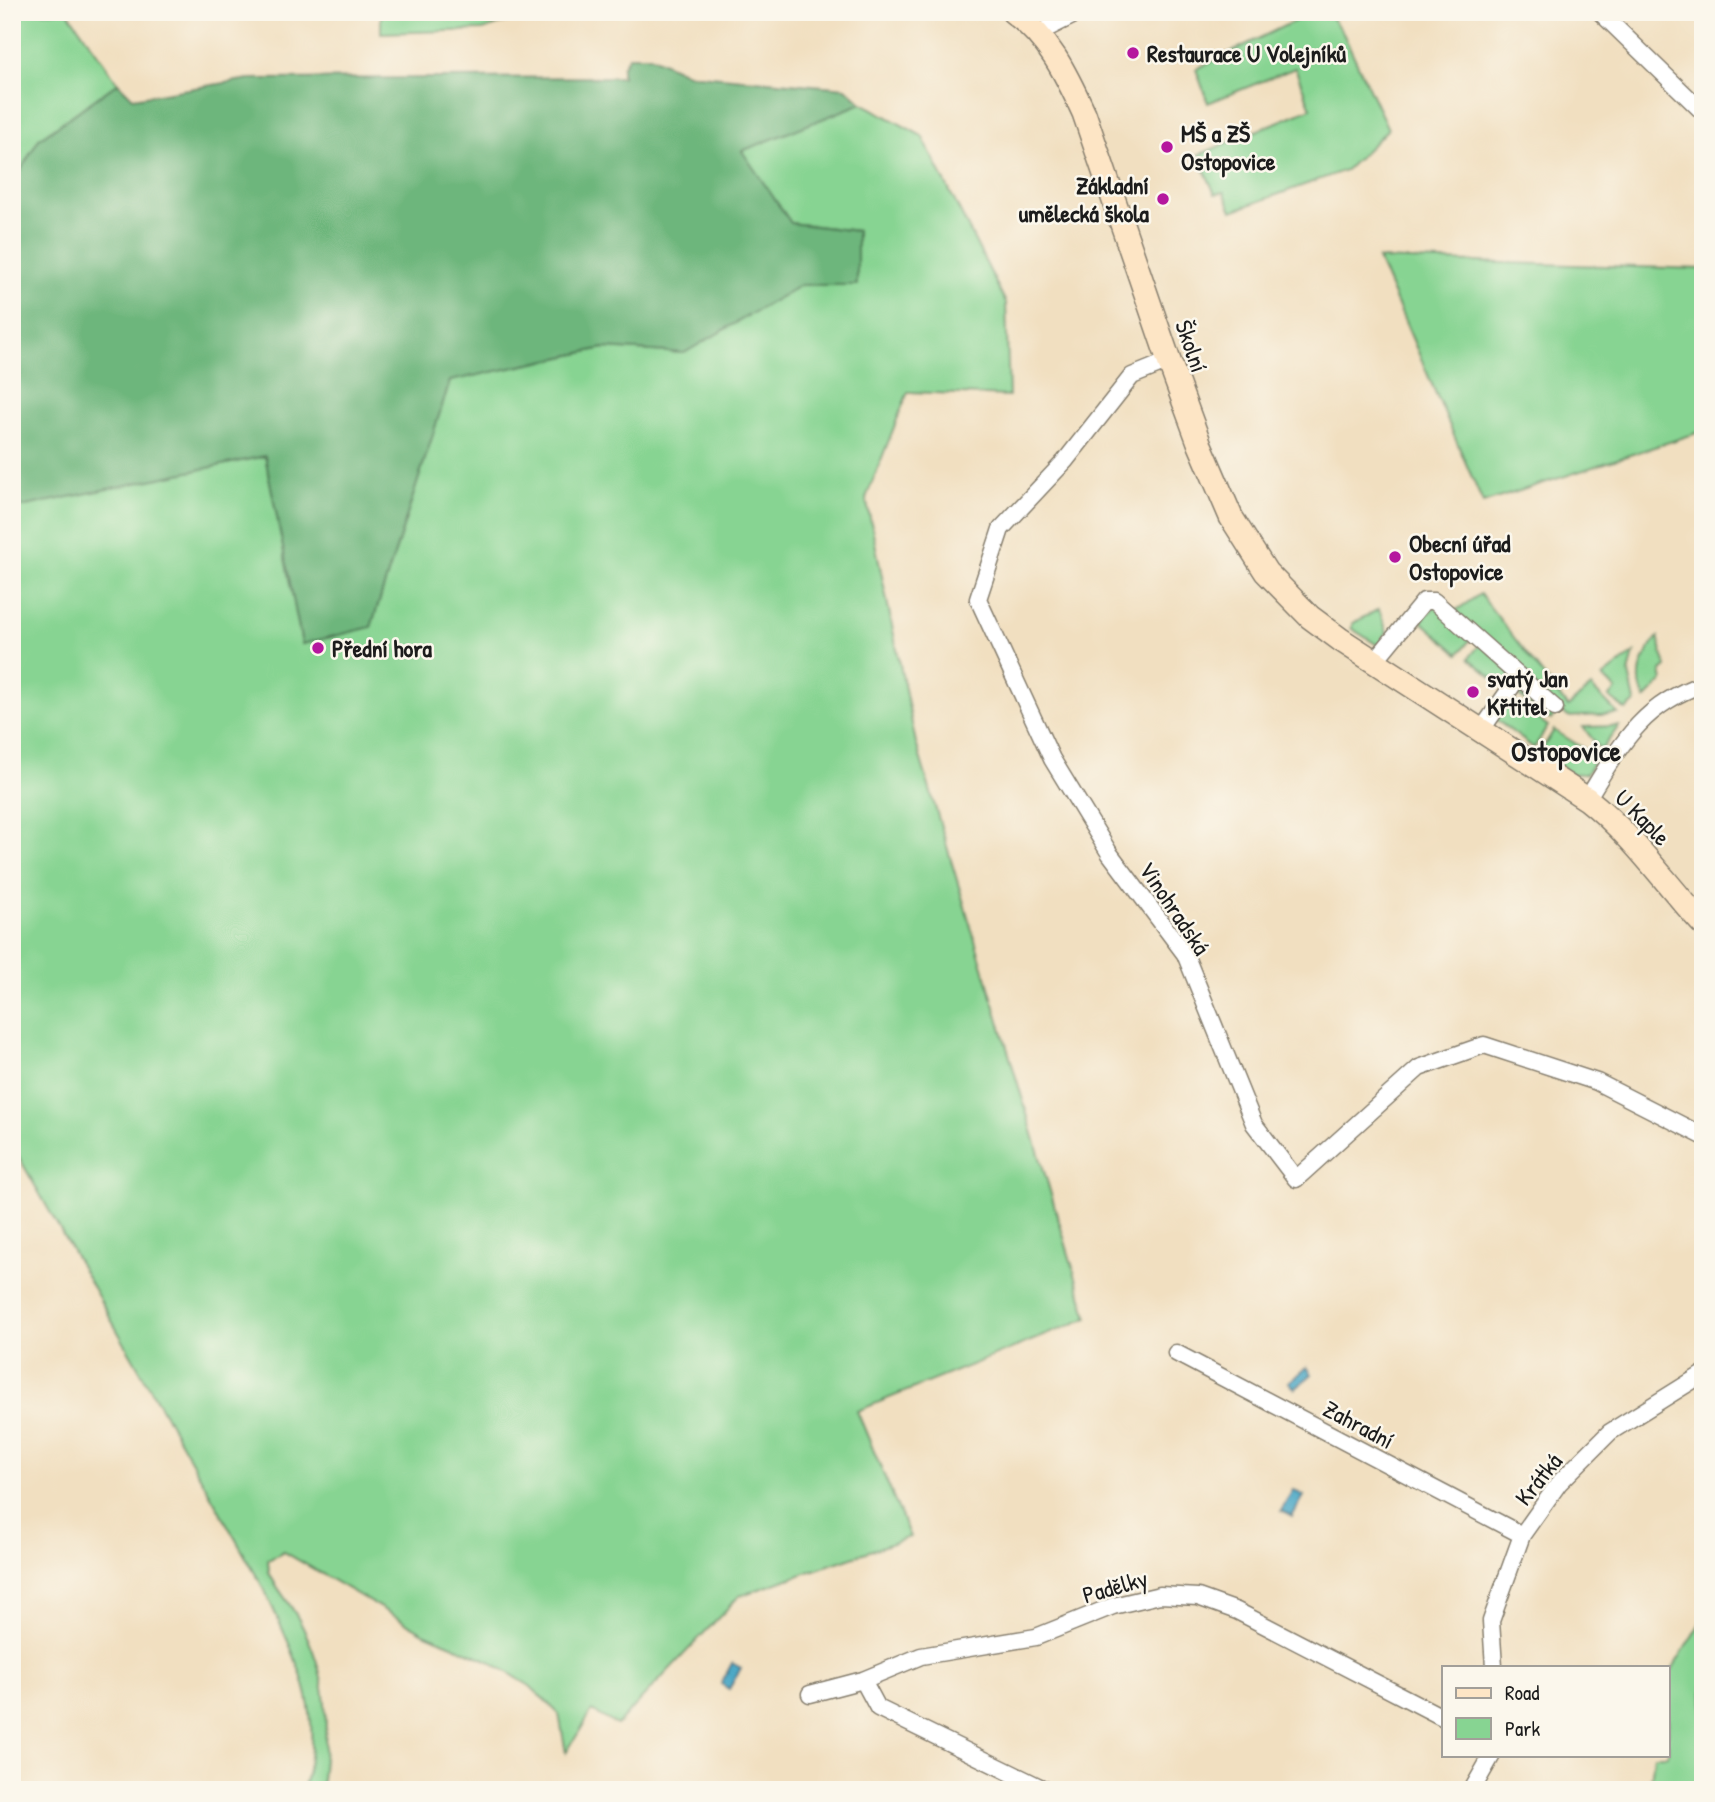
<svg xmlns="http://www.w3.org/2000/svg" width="1715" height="1802" font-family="'Patrick Hand',sans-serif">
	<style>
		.green { fill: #87d492; stroke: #527857; stroke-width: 2 }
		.forest { fill: #6db67c; stroke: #44694c; stroke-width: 2 }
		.water { fill: #46a6c5; stroke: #316170; stroke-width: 2 }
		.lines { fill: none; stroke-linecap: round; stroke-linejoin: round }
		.street-casing { stroke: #867e6e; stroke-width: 19 }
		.secondary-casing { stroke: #867e6e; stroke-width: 26 }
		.street { stroke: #fff; stroke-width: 16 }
		.secondary { stroke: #fde5c5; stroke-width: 23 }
		.poi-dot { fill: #b5179e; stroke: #fbf7ec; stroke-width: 2.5 }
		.labels { text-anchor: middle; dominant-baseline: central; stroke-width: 5; stroke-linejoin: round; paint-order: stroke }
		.poi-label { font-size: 24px; font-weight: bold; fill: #1c1c1c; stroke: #fbf7ec; text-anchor: start }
		.street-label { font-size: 24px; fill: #1c1c1c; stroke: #fbf7ec }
		.quarter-label { font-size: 28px; font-weight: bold; fill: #1c1c1c; stroke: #fbf7ec }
	</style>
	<rect width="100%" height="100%" fill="#fbf7ec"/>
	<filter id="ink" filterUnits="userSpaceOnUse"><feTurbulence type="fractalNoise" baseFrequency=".0143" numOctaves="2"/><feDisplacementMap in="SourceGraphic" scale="14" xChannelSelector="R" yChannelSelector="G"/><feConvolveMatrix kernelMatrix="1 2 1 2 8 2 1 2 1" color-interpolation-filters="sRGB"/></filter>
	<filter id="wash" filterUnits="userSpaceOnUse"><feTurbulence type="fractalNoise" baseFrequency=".00686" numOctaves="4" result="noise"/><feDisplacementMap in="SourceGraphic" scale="28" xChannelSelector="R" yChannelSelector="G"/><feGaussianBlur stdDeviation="1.57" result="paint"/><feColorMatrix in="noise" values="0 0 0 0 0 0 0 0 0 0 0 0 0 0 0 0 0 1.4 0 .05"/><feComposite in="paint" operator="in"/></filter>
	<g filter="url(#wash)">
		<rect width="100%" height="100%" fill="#f1dfc0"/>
		<path class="green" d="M 12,12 L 68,12 L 118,83 L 39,139 L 12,185 Z
			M 381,12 L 534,12 L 483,30 L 381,33 Z
			M 1313,12 L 1327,12 L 1343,33 L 1388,129 L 1346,170 L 1232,211 L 1224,192 L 1215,194 L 1198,155 L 1311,108 L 1295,68 L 1208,103 L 1196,69 Z
			M 862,103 L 922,136 L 1006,303 L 1009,396 L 908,392 L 866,498 L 916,743 L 1088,1318 L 857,1411 L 910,1537 L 739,1596 L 617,1725 L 592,1711 L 566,1753 L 559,1714 L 530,1686 L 489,1661 L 424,1633 L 284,1552 L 268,1560 L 269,1573 C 277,1589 289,1602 298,1618 C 332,1681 328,1721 321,1790 L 303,1790 C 327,1711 296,1660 265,1591 L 12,1145 L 12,508 L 265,456 L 302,644 L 371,627 L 450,381 L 604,348 L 684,353 L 801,285 L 857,285 L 857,231 L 791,223 L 741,151 Z
			M 1378,259 L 1703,269 L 1703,431 L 1483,503 Z
			M 1480,594 L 1568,707 L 1591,687 L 1618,714 L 1568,717 L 1455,611 Z
			M 1437,604 L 1473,636 L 1459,654 L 1421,621 Z
			M 1379,609 L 1387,632 L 1379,646 L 1351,628 L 1353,623 Z
			M 1658,637 L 1666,667 L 1661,671 L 1663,681 L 1645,699 C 1633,676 1643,655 1658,637 Z
			M 1481,643 L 1512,673 L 1503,686 L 1469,658 Z
			M 1634,653 L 1629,673 L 1635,702 L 1626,710 L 1609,697 L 1616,690 L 1603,677 Z
			M 1521,681 L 1555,714 L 1551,720 L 1512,691 Z
			M 1509,698 L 1548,726 L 1534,748 L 1495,719 Z
			M 1619,726 L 1601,750 L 1583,727 Z
			M 1554,730 L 1597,757 L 1586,774 L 1572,774 L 1539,754 Z
			M 1703,1618 L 1703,1790 L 1650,1790 L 1654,1755 L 1668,1755 L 1668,1676 Z"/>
		<path class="forest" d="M 629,56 L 650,56 L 688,74 L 846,88 L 862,103 L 742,151 L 791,223 L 857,231 L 857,285 L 801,285 L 684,353 L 604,348 L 450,381 L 371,627 L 302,644 L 265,456 L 12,509 L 12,185 L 39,139 L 118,83 L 133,98 L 249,79 L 622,77 L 622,67 Z"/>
		<path class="water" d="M 1307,1367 L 1312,1374 L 1295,1389 L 1289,1382 Z
			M 1293,1490 L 1304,1496 L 1292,1517 L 1281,1511 Z
			M 732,1663 L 741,1668 L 729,1689 L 721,1684 Z"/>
	</g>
	<g filter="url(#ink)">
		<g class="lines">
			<g class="street-casing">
				<path id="street" d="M 1600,12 L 1703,112
					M 1038,33 L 1080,12
					M 1169,361 L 1132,376 L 1065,461 L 1001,529 L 978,599 L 1052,759 L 1110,854 L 1185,954 L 1254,1124 L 1296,1179 L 1419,1068 L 1484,1045 L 1597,1082 L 1703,1136
					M 1374,662 L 1424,601 L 1434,601 L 1555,708
					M 1487,722 L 1519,676
					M 1587,799 C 1620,746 1641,705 1703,684
					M 1176,1353 L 1522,1535
					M 1494,1667 L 1491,1621 L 1522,1535 L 1559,1483 L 1610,1432 L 1703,1374
					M 863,1680 L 878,1708 L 1046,1790
					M 810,1694 L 863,1680 L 921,1656 L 1036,1637 L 1113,1606 L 1160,1595 L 1198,1597 L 1237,1611 L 1444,1718
					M 1472,1790 L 1492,1755"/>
			</g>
			<g class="secondary-casing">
				<path id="secondary" d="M 1013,12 C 1049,38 1066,74 1084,113 L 1169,361 L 1200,445 L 1231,517 L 1266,572 L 1310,617 L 1341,640 L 1587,799 C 1633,835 1664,882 1703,924"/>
			</g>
			<use href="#street" class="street"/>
			<use href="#secondary" class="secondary"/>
		</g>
	</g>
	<g class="poi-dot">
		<circle cx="1133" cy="53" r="7"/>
		<circle cx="1167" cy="147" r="7"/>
		<circle cx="1163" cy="199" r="7"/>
		<circle cx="1395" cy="557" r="7"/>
		<circle cx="318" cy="648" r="7"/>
		<circle cx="1473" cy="692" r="7"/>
	</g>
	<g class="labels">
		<g class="poi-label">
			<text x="1147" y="53">Restaurace U Volejníků</text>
			<text x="1181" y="133">MŠ a ZŠ<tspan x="1181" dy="28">Ostopovice</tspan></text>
			<text x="1149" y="185" text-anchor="end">Základní<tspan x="1149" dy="28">umělecká škola</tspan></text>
			<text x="1409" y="543">Obecní úřad<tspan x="1409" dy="28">Ostopovice</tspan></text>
			<text x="332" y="648">Přední hora</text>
			<text x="1487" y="678">svatý Jan<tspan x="1487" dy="28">Křtitel</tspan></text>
		</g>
		<g class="street-label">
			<text transform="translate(1192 346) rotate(71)">Školní</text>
			<text transform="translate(1643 817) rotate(46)">U Kaple</text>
			<text transform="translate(1175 908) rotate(56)">Vinohradská</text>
			<text transform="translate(1359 1424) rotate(28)">Zahradní</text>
			<text transform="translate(1538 1479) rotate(-51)">Krátká</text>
			<text transform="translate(1115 1586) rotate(-16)">Padělky</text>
		</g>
		<g class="quarter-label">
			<text x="1566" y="751">Ostopovice</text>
		</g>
	</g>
	<rect width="1715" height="1802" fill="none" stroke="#fbf7ec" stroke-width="42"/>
	<rect x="1442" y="1666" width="228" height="91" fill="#fbf7ec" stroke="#a29f99" stroke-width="2"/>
	<rect x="1456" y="1688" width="35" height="10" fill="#fde5c5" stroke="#a29f99" stroke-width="2"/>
	<text x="1505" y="1700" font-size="21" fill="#1c1c1c">Road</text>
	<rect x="1456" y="1718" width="35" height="21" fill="#87d492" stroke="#a29f99" stroke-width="2"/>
	<text x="1505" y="1736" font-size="21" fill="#1c1c1c">Park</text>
</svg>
